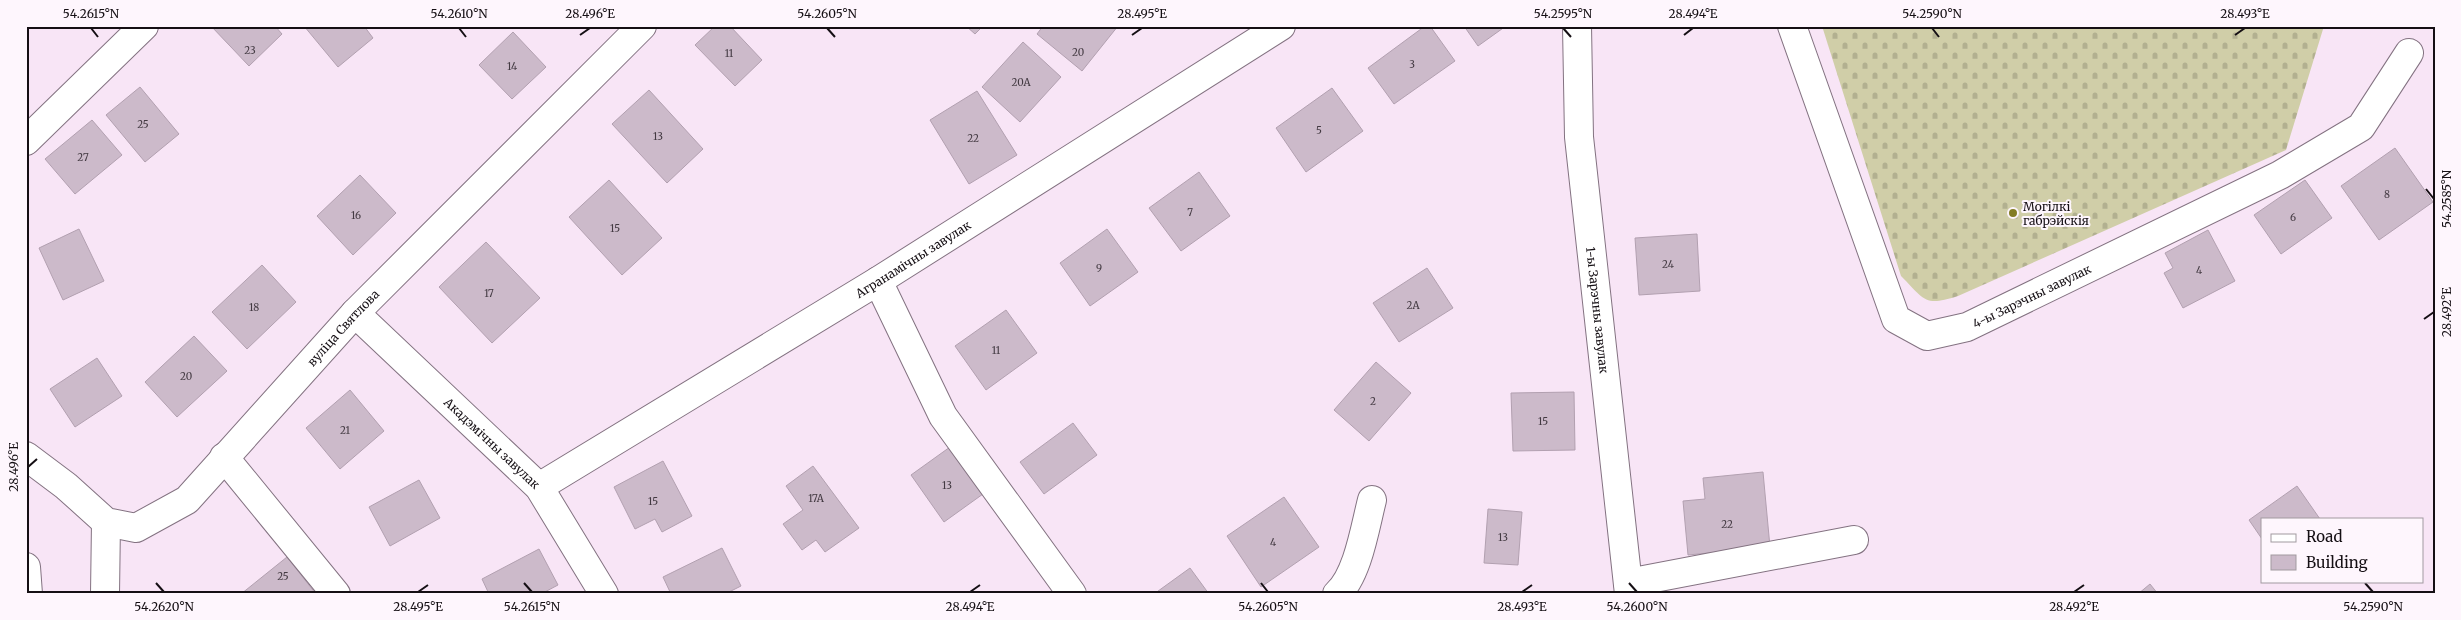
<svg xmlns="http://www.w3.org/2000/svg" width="2461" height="620" font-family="Merriweather,serif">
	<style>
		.cemetery { fill: url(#cemetery-stones) }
		.building { fill: #ccbaca; stroke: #b2a0b0 }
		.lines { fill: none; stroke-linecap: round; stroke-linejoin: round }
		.minor-casing { stroke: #837281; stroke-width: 30 }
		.minor { stroke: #fff; stroke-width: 28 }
		.ticks { fill: none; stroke: #150f14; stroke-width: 2 }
		.poi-dot { fill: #837d24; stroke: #fef6fd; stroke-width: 2 }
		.labels { text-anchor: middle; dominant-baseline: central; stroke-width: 4; stroke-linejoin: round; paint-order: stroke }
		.number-label { font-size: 10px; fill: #433a42 }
		.poi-label { font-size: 12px; fill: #150f14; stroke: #fef6fd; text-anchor: start }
		.street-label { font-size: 12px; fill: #150f14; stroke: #fef6fd }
		.neatline { fill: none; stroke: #150f14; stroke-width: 2 }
		.ticks-label { font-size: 12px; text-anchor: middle; fill: #150f14 }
	</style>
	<defs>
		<pattern id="cemetery-stones" width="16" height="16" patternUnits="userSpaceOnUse" patternTransform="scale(1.25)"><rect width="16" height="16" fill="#d0cea8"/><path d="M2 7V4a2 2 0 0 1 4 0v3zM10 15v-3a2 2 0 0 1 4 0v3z" fill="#b2b090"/></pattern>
	</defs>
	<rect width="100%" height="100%" fill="#f8e5f6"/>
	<path class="cemetery" d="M 1822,26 L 2324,26 L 2286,150 L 1958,296 C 1924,307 1925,300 1901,276 Z"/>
	<path class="building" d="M 211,26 L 275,26 L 282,34 L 249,66 Z
		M 304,26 L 364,26 L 373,38 L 338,67 Z
		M 715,26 L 730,26 L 762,60 L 735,86 L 695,45 Z
		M 966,26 L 983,26 L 975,34 Z
		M 1043,26 L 1118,26 L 1082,71 L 1037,34 Z
		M 1425,26 L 1430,26 L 1455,61 L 1394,104 L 1368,68 Z
		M 1464,26 L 1506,26 L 1478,46 Z
		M 513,32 L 546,67 L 512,99 L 479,65 Z
		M 1023,42 L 1061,77 L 1020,122 L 982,87 Z
		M 140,87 L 179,134 L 145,162 L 106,115 Z
		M 1332,88 L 1363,131 L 1306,172 L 1276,128 Z
		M 649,90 L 703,149 L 667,183 L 612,124 Z
		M 977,91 L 1017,155 L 969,184 L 930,120 Z
		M 92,120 L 122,155 L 75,194 L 45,159 Z
		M 2395,148 L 2433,202 L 2379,240 L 2341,186 Z
		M 1199,172 L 1230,216 L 1181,251 L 1149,208 Z
		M 360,175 L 396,213 L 353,255 L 317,216 Z
		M 609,180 L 662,238 L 622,275 L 569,217 Z
		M 2305,180 L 2332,218 L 2281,254 L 2254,215 Z
		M 79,229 L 104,281 L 63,300 L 39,248 Z
		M 1107,229 L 1138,272 L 1090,306 L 1060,263 Z
		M 2208,230 L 2235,281 L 2183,308 L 2164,273 L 2173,268 L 2165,253 Z
		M 1697,234 L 1700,291 L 1639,295 L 1635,238 Z
		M 486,242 L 540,298 L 492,343 L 439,287 Z
		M 262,265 L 296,302 L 247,349 L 212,312 Z
		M 1427,268 L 1453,308 L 1399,342 L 1373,303 Z
		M 1006,310 L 1037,353 L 986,390 L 955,346 Z
		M 194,336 L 227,371 L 177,417 L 145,382 Z
		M 97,358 L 122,396 L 75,427 L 50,389 Z
		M 1376,362 L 1411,393 L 1369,441 L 1334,410 Z
		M 350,390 L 384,431 L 340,469 L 306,428 Z
		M 1574,392 L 1575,450 L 1513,451 L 1511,393 Z
		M 1073,423 L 1097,455 L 1044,494 L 1020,462 Z
		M 950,447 L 983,494 L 944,522 L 911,475 Z
		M 663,461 L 692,516 L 662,532 L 655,519 L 635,529 L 614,487 Z
		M 813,466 L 859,528 L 825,552 L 816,540 L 802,550 L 783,524 L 803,510 L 786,486 Z
		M 1763,472 L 1770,547 L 1688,555 L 1683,501 L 1705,499 L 1703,478 Z
		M 419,480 L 440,518 L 390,546 L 369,507 Z
		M 2297,486 L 2320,519 L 2262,519 L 2262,539 L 2249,520 Z
		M 1284,497 L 1319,547 L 1261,587 L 1227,536 Z
		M 1488,509 L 1522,512 L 1518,565 L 1484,563 Z
		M 722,548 L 741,586 L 725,594 L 671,594 L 663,577 Z
		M 539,549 L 558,585 L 541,594 L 489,594 L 482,579 Z
		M 287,557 L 316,594 L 241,594 Z
		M 1190,568 L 1209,594 L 1154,594 Z
		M 2150,584 L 2158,594 L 2138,594 Z"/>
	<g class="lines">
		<g class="minor-casing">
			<g id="minor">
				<path id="s1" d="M 1577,26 L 1579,137 L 1629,594"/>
				<path id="s2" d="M 1792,26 L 1896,319 L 1927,336 L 1967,327 L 2280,175 L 2361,127 L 2409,53"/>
				<path d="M 26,141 L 144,26"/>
				<path d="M 878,281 L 943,416 L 1072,594"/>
				<path id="s3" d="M 355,313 L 539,487 L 604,594"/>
				<path id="s4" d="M 26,456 L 66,486 L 106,522 L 136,528 L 187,500 L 355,313 L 642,26"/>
				<path d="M 224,457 L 336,594"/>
				<path id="s5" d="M 539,487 L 878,281 L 1281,26"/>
				<path d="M 26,567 L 28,594"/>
				<path d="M 1628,583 L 1854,540"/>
				<path d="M 105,594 L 106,522"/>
				<path d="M 1337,594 C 1358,575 1365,527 1372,500"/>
			</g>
		</g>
		<use href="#minor" class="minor"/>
	</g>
	<path class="ticks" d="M 91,28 L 98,37M 459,28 L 466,37M 827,28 L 835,37M 1563,28 L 1571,37M 1932,28 L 1939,37M 580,35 L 590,28M 1132,35 L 1142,28M 1684,35 L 1693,28M 2235,35 L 2245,28M 2426,189 L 2434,199M 2424,319 L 2434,312M 28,467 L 37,459M 156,583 L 164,592M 524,583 L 532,592M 1261,583 L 1268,592M 1629,583 L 1637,592M 2365,583 L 2373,592M 418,592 L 428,585M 970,592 L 980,585M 1522,592 L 1532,585M 2074,592 L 2084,585"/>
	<circle class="poi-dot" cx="2013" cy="213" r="5"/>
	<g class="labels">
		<g class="number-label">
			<text x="250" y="50">23</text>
			<text x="1078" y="52">20</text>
			<text x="729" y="53">11</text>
			<text x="1412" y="64">3</text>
			<text x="512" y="66">14</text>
			<text x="1021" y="82">20А</text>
			<text x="143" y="124">25</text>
			<text x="1319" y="130">5</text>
			<text x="658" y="136">13</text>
			<text x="973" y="138">22</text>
			<text x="83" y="157">27</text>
			<text x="2387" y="194">8</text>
			<text x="1190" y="212">7</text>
			<text x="356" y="215">16</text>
			<text x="2293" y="217">6</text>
			<text x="615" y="228">15</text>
			<text x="1668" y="264">24</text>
			<text x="1099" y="268">9</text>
			<text x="2199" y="270">4</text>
			<text x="489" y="293">17</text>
			<text x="1413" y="305">2А</text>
			<text x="254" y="307">18</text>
			<text x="996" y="350">11</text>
			<text x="186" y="376">20</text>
			<text x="1373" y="401">2</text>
			<text x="1543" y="421">15</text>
			<text x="345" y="430">21</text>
			<text x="947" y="485">13</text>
			<text x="816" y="498">17А</text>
			<text x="653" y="501">15</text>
			<text x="1727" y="524">22</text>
			<text x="1503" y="537">13</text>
			<text x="1273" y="542">4</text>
			<text x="283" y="576">25</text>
		</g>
		<g class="poi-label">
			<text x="2023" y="206">Могілкі<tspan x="2023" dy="14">габрэйскія</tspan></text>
		</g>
		<g class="street-label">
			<text stroke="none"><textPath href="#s5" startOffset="438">Агранамічны завулак</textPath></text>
			<text stroke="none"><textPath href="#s2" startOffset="459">4-ы Зарэчны завулак</textPath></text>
			<text stroke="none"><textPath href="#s1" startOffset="285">1-ы Зарэчны завулак</textPath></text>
			<text stroke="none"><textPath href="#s4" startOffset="425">вуліца Святлова</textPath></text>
			<text stroke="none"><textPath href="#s3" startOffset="189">Акадэмічны завулак</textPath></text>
		</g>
	</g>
	<rect width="2461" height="620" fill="none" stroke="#fef6fd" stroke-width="55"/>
	<rect x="2261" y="518" width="162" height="65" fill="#fef6fd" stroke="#a19aa0"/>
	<rect x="2271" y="534" width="25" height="8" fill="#ffffff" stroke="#a19aa0"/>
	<text x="2306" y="542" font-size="15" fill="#150f14">Road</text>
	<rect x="2271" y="555" width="25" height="15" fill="#ccbaca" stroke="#a19aa0"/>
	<text x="2306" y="568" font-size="15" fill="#150f14">Building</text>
	<rect x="28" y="28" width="2406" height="564" class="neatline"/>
	<g class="ticks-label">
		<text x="91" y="18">54.2615°N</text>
		<text x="459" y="18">54.2610°N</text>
		<text x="590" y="18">28.496°E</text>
		<text x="827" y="18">54.2605°N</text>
		<text x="1142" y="18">28.495°E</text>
		<text x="1563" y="18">54.2595°N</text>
		<text x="1693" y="18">28.494°E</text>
		<text x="1932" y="18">54.2590°N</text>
		<text x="2245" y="18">28.493°E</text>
		<text transform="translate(2447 199) rotate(-90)" y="4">54.2585°N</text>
		<text transform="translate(2447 312) rotate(-90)" y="4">28.492°E</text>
		<text transform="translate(14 467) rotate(-90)" y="4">28.496°E</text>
		<text x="164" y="611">54.2620°N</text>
		<text x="418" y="611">28.495°E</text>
		<text x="532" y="611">54.2615°N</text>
		<text x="970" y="611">28.494°E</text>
		<text x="1268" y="611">54.2605°N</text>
		<text x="1522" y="611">28.493°E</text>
		<text x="1637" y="611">54.2600°N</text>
		<text x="2074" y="611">28.492°E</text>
		<text x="2373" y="611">54.2590°N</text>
	</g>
</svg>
